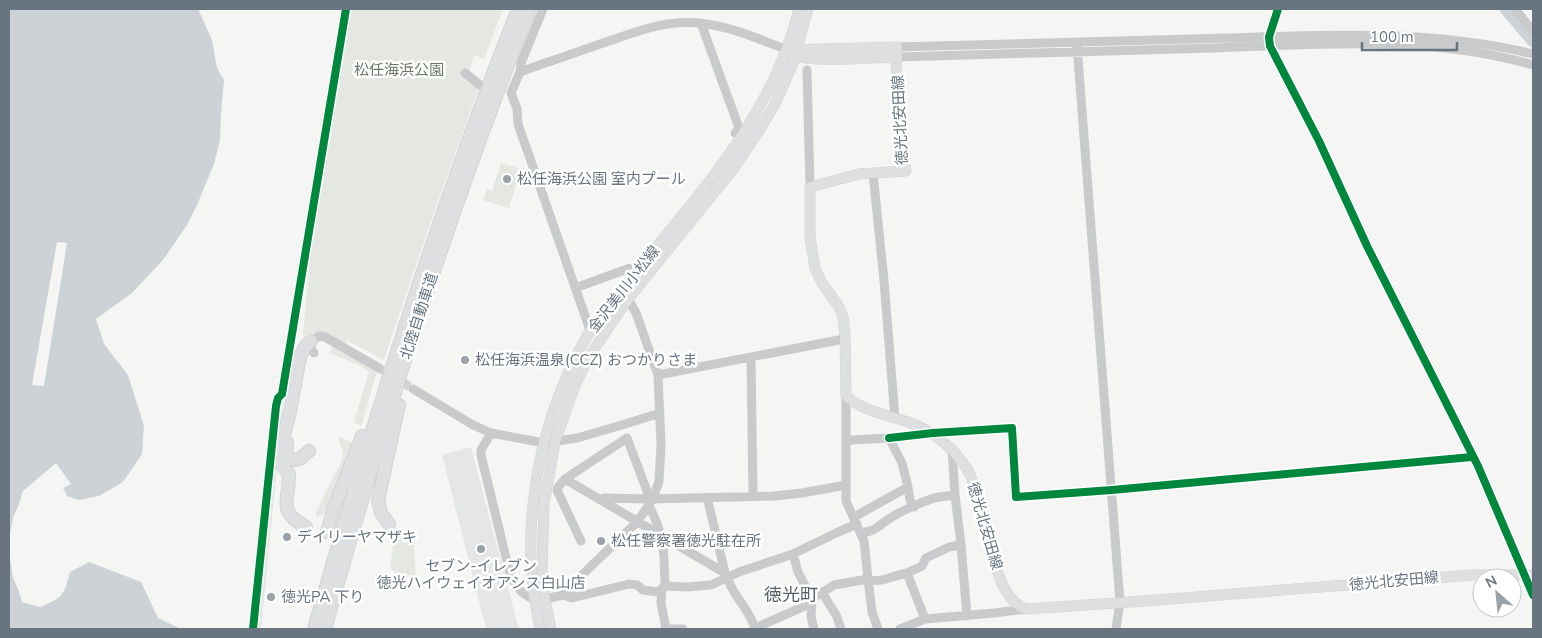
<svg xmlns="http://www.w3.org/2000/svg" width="1542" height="638" font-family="'Nunito Sans','Noto Sans JP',sans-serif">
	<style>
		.built { fill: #e5e6e6 }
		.green { fill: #e4e7e2 }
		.water { fill: #ccd2d5 }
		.pier { fill: #f5f5f4 }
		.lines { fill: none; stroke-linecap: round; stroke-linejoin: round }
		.river { stroke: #ccd2d5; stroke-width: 11 }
		.minor-tunnel { stroke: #d2d5d7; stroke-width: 9; stroke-dasharray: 9 4.5; stroke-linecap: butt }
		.major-casing { stroke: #d2d3d3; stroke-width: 11 }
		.highway-casing { stroke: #d2d3d3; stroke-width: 14 }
		.minor { stroke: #c9cacb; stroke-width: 9 }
		.major { stroke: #dedfe0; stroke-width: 10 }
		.highway { stroke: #dedfe0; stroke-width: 12 }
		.cycleway-casing { stroke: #fff; stroke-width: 11 }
		.cycleway { stroke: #00873e; stroke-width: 8 }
		.poi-dot { fill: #99a2a9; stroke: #fff; stroke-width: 2 }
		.labels { text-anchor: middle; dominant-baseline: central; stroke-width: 5; stroke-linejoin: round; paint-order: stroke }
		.park-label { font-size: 15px; fill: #697966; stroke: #fff }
		.street-label { font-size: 15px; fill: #687581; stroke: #fff }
		.poi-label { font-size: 15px; fill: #687581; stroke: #fff; text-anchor: start }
		.quarter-label { font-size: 18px; fill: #555f67; stroke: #fff }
	</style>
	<rect width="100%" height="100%" fill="#f5f5f4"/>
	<path class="built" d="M 471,447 L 519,629 L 486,629 L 442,455 Z"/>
	<path class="green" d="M 348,9 L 503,9 L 484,59 L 474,55 L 467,78 L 479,88 L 428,229 L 384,360 L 348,341 L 350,337 L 345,344 L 318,333 L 303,335 L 315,200 Z
		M 501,163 L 521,169 L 509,208 L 483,200 L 487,189 L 492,191 Z
		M 333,347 L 377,371 L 361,426 L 354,422 L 369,372 L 361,366 L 329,353 Z
		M 284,396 L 261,629 L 256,629 L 278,400 Z
		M 338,437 L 355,443 L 326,512 L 321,516 L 317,517 L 316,514 L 317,510 L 342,460 L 343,452 Z
		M 400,532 L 412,534 L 413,537 L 416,577 C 406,579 395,575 390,567 L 395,535 Z"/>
	<path class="water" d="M 9,9 L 198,9 L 212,40 L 217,68 L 224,80 L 221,114 L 220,140 L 214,164 L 197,205 L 187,225 L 163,260 L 132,293 L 96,319 L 104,344 L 128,375 L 144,426 L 142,454 L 123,482 L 99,496 L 79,500 L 67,496 L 63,488 L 71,484 L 56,463 L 23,491 L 11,529 L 10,558 L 22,602 L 40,607 C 62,598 64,596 70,572 L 89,562 L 141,582 L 158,618 L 181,629 L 9,629 Z"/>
	<path class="pier" d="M 57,242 L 67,243 L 44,386 L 32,385 Z
		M 24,495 L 13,530 L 12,558 L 22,595 L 20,593 L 13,578 L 10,558 L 10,533 L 14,515 Z"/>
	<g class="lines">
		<path class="river" d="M 1505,9 L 1533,42"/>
		<path class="minor-tunnel" d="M 379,368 L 413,389"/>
		<g class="major-casing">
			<path id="major" d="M 787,50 L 897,47 L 896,65 L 906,171 L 859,174 L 810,187 L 810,238 L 815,268 L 822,283 L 839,307 L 843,317 L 845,335 L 846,396 C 863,411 887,415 908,422 C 932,430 954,448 967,469 C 987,502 988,582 1017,604 C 1019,606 1024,608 1027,609 L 1145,601 L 1472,575 L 1533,575
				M 792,54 C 803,64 878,57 897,57
				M 540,629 C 536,607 531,585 531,562 C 528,483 549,400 590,331 C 595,323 602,315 608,308 C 620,292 633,276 646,260 C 710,181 774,110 799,9
				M 551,629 L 545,599 L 542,569 L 544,504 L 555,442 L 574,388 L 588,358 L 628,299 L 734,168 L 760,129 L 775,104 L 792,66 L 808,9"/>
		</g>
		<g class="highway-casing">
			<path id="highway" d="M 287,442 C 286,450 285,456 293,460 L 300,459 L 309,451
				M 389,524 L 381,513 L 378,500 L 399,405
				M 306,527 C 277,511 289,502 289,474 L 281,464 L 282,443 L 290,412 L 300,357 L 305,347 L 311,341
				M 327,532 L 334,507 L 362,436
				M 314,629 C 373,419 438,211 518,9
				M 325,629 C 384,419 449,211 530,9"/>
		</g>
		<path class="minor" d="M 1278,9 L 1269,37 L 1270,46 L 1319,141 L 1367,246 L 1478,466 L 1533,595
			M 1515,9 L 1533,31
			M 701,23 L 739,128 L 735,133
			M 1077,46 L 1120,602 L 1116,629
			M 897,47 C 1007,44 1117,41 1227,38 C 1330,35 1433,29 1533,54
			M 897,57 C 1003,54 1108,51 1214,48 C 1320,44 1430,35 1533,65
			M 807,70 L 810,187
			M 520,72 L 521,63 L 543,9
			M 465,73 L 480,85
			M 873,173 L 884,281 L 895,418
			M 575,288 L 630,268
			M 590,330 L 518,124 L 517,109 L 511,93 L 520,72 C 547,62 575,53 603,43 C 636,32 663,20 699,23 C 730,26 759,39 787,50
			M 314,353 L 311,348 L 311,341 L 319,336 L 325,337 L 379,368
			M 751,357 L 753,496
			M 658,375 L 844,339
			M 413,389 L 473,425 L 491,433 L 544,443 L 577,438 L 622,425 L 660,413
			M 846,396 L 846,501 L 864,541 L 868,579 C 881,584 894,575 907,573 L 925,619
			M 491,433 L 481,450 L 481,455 L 510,574 C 515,587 522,594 535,600
			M 889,438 L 933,433 L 1012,428 L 1016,497 L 1112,490 L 1472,457
			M 846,442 L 852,440 L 889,438 L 902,463 L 908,487 L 854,517
			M 565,479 L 725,573 C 728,580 731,588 736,595 C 743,606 752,616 755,629
			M 908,487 L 910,500 L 914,507
			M 955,495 L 961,545
			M 707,497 L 725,573
			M 600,500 L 604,498 L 650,499 L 774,496 L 802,493 L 846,485
			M 649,506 C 665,536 664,553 665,586
			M 861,533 C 878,531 879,524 892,517 C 902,511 927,499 939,497 C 944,496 950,496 955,495 L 952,450
			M 581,541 L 557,490 L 558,487 L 565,479 L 627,438 L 650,499
			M 793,554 L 798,572 L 812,599 L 834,585 L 868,579 L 872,612 L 878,629
			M 907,573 L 922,566 L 926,558 L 949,547 L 961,545 L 967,616
			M 662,589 L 661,603 L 666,629 L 683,629
			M 823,592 C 826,600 829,604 833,610 C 837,615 839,623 841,629
			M 563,595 L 572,598 L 629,584 L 637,585 L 643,590 L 658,592 L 665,586 L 687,587 L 711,585 L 739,572 L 793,554 L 836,533 L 857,524
			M 545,599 L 563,595 L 572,590 L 582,575 L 637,522 L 653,499 L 659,481 L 661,445 L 658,375 L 636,313 L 628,299
			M 812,600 L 811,617 L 814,629
			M 755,628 L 812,603
			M 900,629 L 925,619 L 994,613 L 1027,609"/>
		<use href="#major" class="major"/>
		<use href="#highway" class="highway"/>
		<g class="cycleway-casing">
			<path id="cycleway" d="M 1278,9 L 1269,37 L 1270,46 L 1319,141 L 1367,246 L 1478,466 L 1533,595
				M 889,438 L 933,433 L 1012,428 L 1016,497 L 1112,490 L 1472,457
				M 253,629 L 276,406 L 278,398 L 282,394 L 346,9"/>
		</g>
		<use href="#cycleway" class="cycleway"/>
	</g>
	<g class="poi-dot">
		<circle cx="507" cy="179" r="5"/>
		<circle cx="465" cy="360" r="5"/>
		<circle cx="287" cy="537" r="5"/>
		<circle cx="601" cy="541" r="5"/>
		<circle cx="481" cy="549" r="5"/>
		<circle cx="271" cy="597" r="5"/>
	</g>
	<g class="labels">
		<g class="park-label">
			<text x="399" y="70">松任海浜公園</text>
		</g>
		<g class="street-label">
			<text transform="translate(900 120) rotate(-93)">徳光北安田線</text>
			<text transform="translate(624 289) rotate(-52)">金沢美川小松線</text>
			<text transform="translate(419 316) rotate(-72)">北陸自動車道</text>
			<text transform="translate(985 526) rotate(74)">徳光北安田線</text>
			<text transform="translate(1394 581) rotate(-5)">徳光北安田線</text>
		</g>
		<g class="poi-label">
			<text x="517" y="179">松任海浜公園 室内プール</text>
			<text x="475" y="360">松任海浜温泉(CCZ) おつかりさま</text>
			<text x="297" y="537">デイリーヤマザキ</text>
			<text x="611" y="541">松任警察署徳光駐在所</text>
			<text x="481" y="566" text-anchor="middle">セブン-イレブン<tspan x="481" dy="17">徳光ハイウェイオアシス白山店</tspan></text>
			<text x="281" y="597">徳光PA 下り</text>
		</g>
		<g class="quarter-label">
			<text x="791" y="595">徳光町</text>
		</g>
	</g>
	<rect width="1542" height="638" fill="none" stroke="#687581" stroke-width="20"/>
	<g transform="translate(1497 593) rotate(333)"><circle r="24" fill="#ffffff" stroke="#c3c8cd"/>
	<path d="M0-4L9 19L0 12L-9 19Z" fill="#99a2a9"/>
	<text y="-8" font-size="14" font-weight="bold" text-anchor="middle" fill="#687581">N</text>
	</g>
	<path d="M1362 42v8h95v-8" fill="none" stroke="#687581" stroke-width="2.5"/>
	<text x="1370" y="42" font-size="15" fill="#687581" stroke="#ffffff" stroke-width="4" paint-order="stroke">100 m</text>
</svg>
